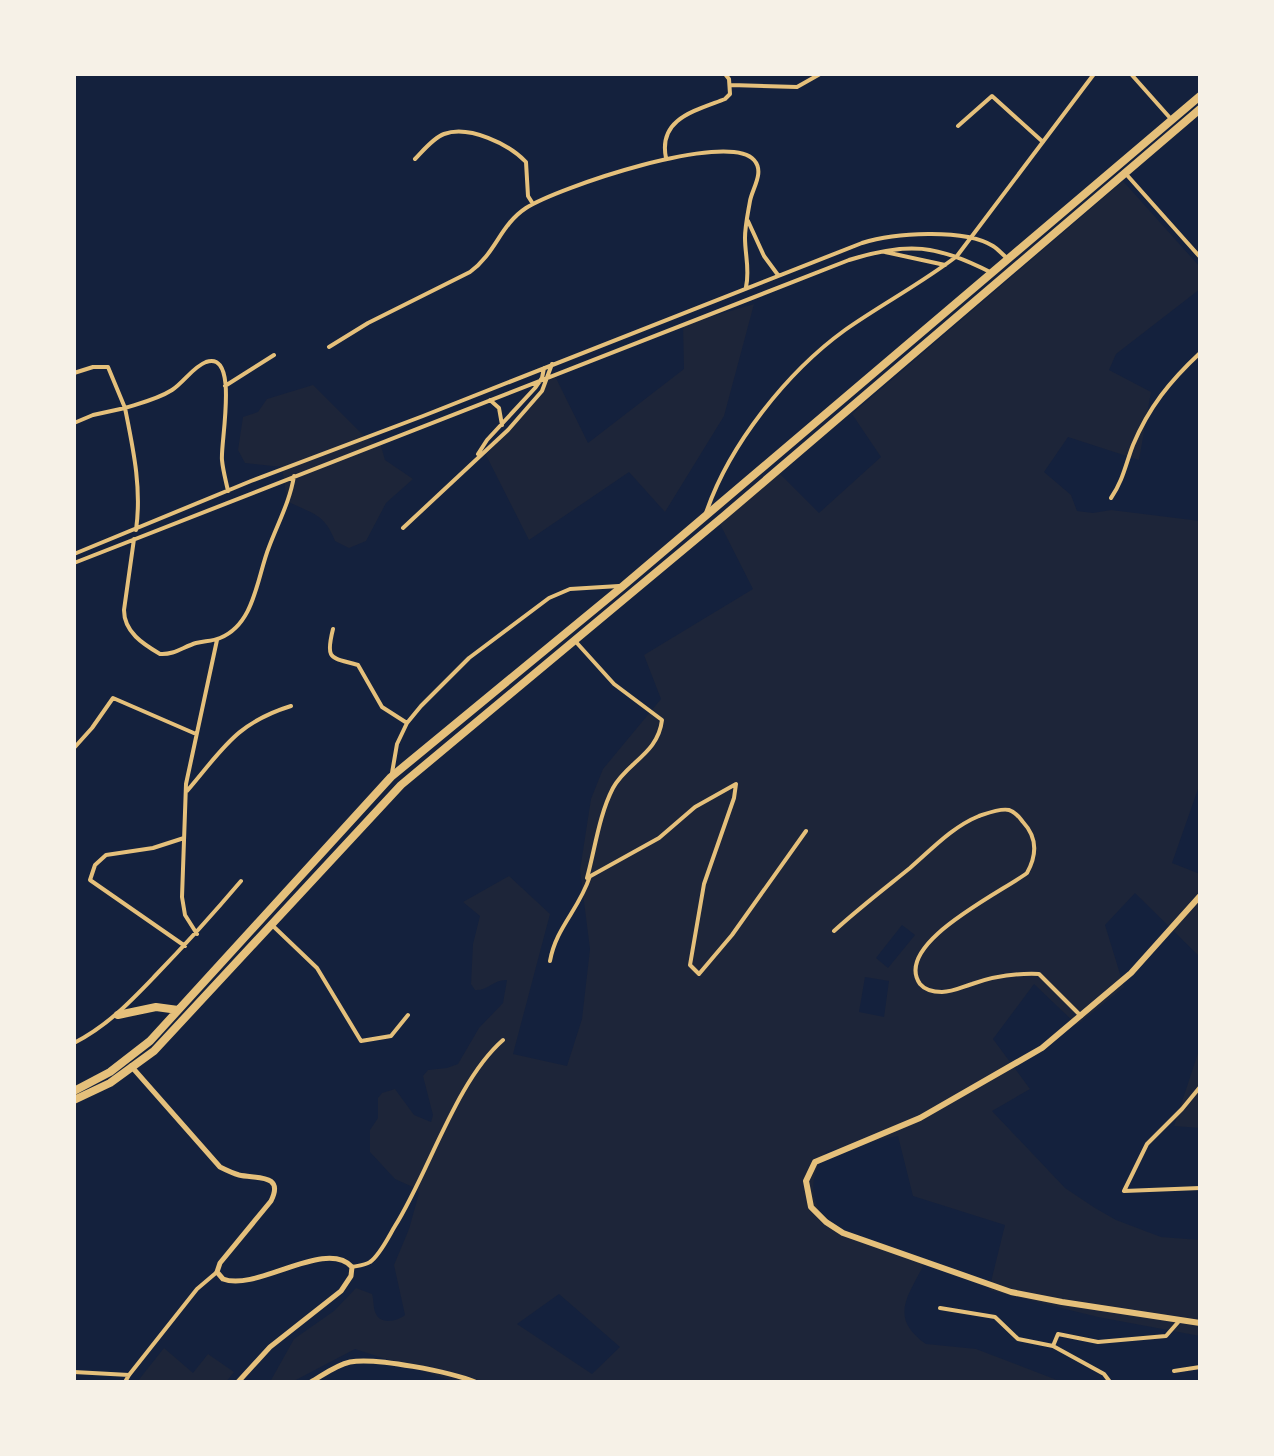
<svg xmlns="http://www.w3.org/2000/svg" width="1274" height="1456" font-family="'Open Sans',sans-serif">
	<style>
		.green { fill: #1d2539; fill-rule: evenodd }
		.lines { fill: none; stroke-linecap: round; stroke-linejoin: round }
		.minor { stroke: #e5c07b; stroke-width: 4 }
		.tertiary { stroke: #e5c07b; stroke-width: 5 }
		.secondary { stroke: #e5c07b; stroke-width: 6 }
		.motorway { stroke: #e5c07b; stroke-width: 8 }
	</style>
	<rect width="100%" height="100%" fill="#14213d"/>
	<path class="green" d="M 1123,181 L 1200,267 L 1200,289 L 1116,354 L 1109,370 L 1151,392 L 1139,460 L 1068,437 L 1044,472 L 1071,495 L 1077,511 L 1093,513 L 1111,510 L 1200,521 L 1200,789 L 1198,789 L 1172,863 L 1200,874 L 1200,957 L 1135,893 L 1105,925 L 1124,987 L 1077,1025 L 1034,984 L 993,1039 L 1030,1089 L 992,1111 L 1065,1188 L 1095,1208 L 1116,1220 L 1161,1237 L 1200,1240 L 1200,1336 L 1098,1317 L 989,1290 L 1005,1225 L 913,1196 L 898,1136 L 827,1151 C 809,1173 807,1206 832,1223 C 855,1239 897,1252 924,1264 C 910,1294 887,1317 926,1344 L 976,1349 L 1062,1382 L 456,1382 L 355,1349 L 292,1382 L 270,1382 L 294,1339 L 334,1311 L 356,1288 L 372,1294 C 374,1300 373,1309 376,1314 C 381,1325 398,1321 405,1315 L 394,1265 L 409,1229 L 419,1193 L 415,1188 L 395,1179 L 370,1152 L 370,1130 L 378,1118 L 378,1098 L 382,1093 L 395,1089 L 414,1115 L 431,1122 L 433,1115 L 423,1076 L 428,1070 L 447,1068 L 458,1064 L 479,1028 L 503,1003 L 507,980 C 494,979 488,991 475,990 L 471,984 L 473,944 L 480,916 L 463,902 L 509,876 L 550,914 L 513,1054 L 567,1066 L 582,1019 L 590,949 L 580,870 L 591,799 L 603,769 L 661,699 L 644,655 L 753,589 L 719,522 L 778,472 L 819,513 L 881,457 L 852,414 ZM 902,925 L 915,935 L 888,968 L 876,958 ZM 865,977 L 889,981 L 884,1017 L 859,1012 ZM 559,1294 L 620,1347 L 592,1374 L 517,1324 Z
		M 754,304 L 724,416 L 665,512 L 629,472 L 529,540 L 486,455 L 554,374 L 588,443 L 684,369 L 683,325 Z
		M 313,385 L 365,437 L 381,446 L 385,460 L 413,479 L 386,503 L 366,541 L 349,548 L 335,541 C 324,512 311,514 287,501 L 282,467 L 245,463 L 238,450 L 243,417 L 258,412 L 267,399 Z
		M 1200,1047 L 1200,1128 L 1174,1126 Z
		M 164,1348 L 193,1373 L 208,1354 L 234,1372 L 226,1382 L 137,1382 Z"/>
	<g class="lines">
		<path class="minor" d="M 1131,74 L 1171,119
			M 731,85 L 797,87 L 820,74
			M 958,126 L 992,96 L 1043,142
			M 666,158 C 658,119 694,111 725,99 L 730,94 L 729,79 L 725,74
			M 415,159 C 423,151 433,138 444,134 C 469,125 509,144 526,162 L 528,196 L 533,204
			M 1126,174 L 1200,257
			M 748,221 L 764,256 L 778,275
			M 885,252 L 945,265
			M 329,347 L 368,323 L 470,272 C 496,253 500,225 526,208 C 557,188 727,130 754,160 C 765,172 752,189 750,201 C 748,213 745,226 745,238 C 745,255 750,270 746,287
			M 74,373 L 93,367 L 108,367 L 125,408 C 141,403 158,399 172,390 C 184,382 193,367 206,362 C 240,350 220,444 222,460 C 223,471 226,481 228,491
			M 225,386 L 274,355
			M 490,400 L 499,408 L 502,425
			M 74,423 L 93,415 L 125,408 C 133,448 142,488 136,530
			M 478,454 L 487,440 L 535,388 L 542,378 L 544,368
			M 1111,498 C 1123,481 1126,463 1133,445 C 1149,407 1170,381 1200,353
			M 706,513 C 729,445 787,372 845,330 C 882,304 922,283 957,256 L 1094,74
			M 403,528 L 508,430 L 542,391 L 552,364
			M 134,539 L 124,610 C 124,632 143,644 160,654 C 174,655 183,647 196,643 C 204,641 213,641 220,638 C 255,624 257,577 269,547 C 278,523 290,501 294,476
			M 74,554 L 251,481 L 423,416 L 862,243 C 893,233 964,228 993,246 C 998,249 1002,254 1007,258
			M 74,563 L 849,260 C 909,241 936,245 992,273
			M 333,629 C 325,661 331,657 358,665 L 382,707 L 407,723 L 397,744 L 392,773
			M 576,642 L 614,684 L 662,720 C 658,754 627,762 613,788 C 599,815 595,849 587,878 L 659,838 L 695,807 L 736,784 L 734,798 L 704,884 L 690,965 L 699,974 L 732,935 L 806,831
			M 407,723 L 421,706 L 469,658 L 549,598 L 570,589 L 619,586
			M 74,748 L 92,728 L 113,698 L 196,734
			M 187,791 C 223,749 236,723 291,706
			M 184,838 L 153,848 L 106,855 L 95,865 L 90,880 L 185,946
			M 272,925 L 317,968 L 361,1041 L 391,1036 L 408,1015
			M 834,931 C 858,909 884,889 910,868 C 932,849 952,827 979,816 C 988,813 1000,808 1009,810 C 1016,812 1019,817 1023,822 C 1037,837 1037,855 1027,873 C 1002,892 892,944 920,984 C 925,990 934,992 942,992 C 953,992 962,987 972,984 C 995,976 1014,973 1039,974 L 1081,1016
			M 197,934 L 185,915 L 182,897 L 186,784 L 217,640
			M 550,961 C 556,927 579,910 590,876
			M 74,1043 C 107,1026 129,1003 154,977 C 184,946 213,914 241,881
			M 1200,1087 L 1182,1109 L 1147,1144 L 1124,1191 L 1200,1188
			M 352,1267 C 357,1266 366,1265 370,1262 C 380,1255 389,1236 395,1226 C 429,1172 456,1081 503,1040
			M 940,1308 L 995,1317 L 1018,1339 L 1053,1346
			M 1174,1371 L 1200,1367
			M 74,1372 L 129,1375 L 197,1289 L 217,1272
			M 125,1382 L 129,1375
			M 1110,1382 L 1104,1374 L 1053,1346 L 1058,1334 L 1098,1342 L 1166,1336 L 1180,1320"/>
		<path class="tertiary" d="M 131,1066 L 220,1167 C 226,1170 232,1173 239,1175 C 255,1179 285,1173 271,1201 L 220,1263 L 217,1272 L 223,1279 C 257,1292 326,1238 352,1267 L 351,1276 L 341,1291 L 270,1347 L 238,1382
			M 311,1382 C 323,1375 336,1365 350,1362 C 375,1357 451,1372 475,1382"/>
		<path class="secondary" d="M 1200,896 L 1131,973 L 1042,1048 L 920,1118 L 815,1162 L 806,1181 L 811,1207 L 826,1222 L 843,1233 L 1011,1292 L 1062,1302 L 1200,1323"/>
		<path class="motorway" d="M 118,1015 L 156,1007 L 178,1010
			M 74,1091 L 110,1072 L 150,1041 L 391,777 L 623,586 L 1200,96
			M 74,1100 L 110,1083 L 154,1051 L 401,785 L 725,515 L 1200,109"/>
	</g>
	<rect width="1274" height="1456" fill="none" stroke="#f6f1e7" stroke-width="152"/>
</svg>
